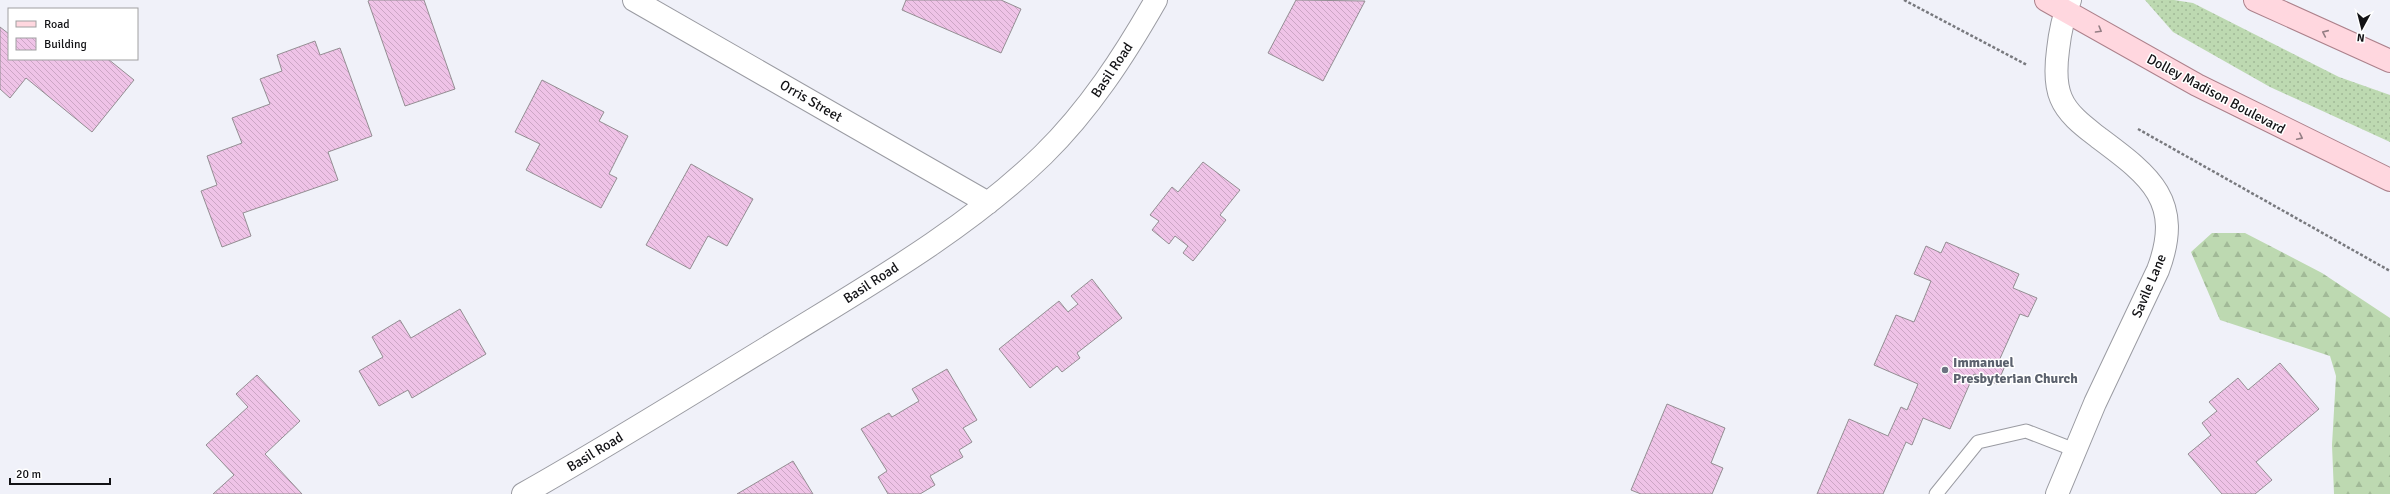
<svg xmlns="http://www.w3.org/2000/svg" width="2390" height="494" font-family="Signika,sans-serif">
	<style>
		.grass { fill: url(#grass-dots) }
		.forest { fill: url(#forest-firs) }
		.building { fill: url(#building-back-hatch); stroke: #948e93 }
		.lines { fill: none; stroke-linecap: round; stroke-linejoin: round }
		.lane-casing { stroke: #9a9ba2; stroke-width: 15 }
		.street-casing { stroke: #9a9ba2; stroke-width: 24 }
		.primary-casing { stroke: #ac818b; stroke-width: 24 }
		.path { stroke: #78797e; stroke-width: 2.5; stroke-dasharray: 3 2; stroke-linecap: butt }
		.lane { stroke: #fff; stroke-width: 13 }
		.street { stroke: #fff; stroke-width: 22 }
		.primary { stroke: #ffd7df; stroke-width: 22 }
		.oneway { stroke: #947e84 }
		.worship-dot { fill: #6b7280; stroke: #fff; stroke-width: 1.5 }
		.labels { text-anchor: middle; dominant-baseline: central; stroke-width: 3; stroke-linejoin: round; paint-order: stroke }
		.street-label { font-size: 14px; fill: #121215; stroke: #fff }
		.worship-label { font-size: 14px; font-weight: bold; fill: #5b616d; stroke: #fff; text-anchor: start }
	</style>
	<defs>
		<pattern id="grass-dots" width="8" height="8" patternUnits="userSpaceOnUse"><rect width="8" height="8" fill="#bdd9b1"/><path d="M2 2h.1M6 6h.1" fill="none" stroke="#a1b997" stroke-width="1.8" stroke-linecap="round"/></pattern>
		<pattern id="forest-firs" width="22" height="20" patternUnits="userSpaceOnUse"><rect width="22" height="20" fill="#bdd9b1"/><path d="M5 1l3.5 6h-7zM16 11l3.5 6h-7z" fill="#a1b997"/></pattern>
		<pattern id="building-back-hatch" width="6" height="6" patternUnits="userSpaceOnUse"><rect width="6" height="6" fill="#efc3e7"/><path d="M-1 5l2 2M0 0l6 6M5-1l2 2" fill="none" stroke="#cca6c5"/></pattern>
	</defs>
	<rect width="100%" height="100%" fill="#f0f1f9"/>
	<path class="grass" d="M 2145,0 L 2174,0 L 2193,3 L 2339,77 L 2390,95 L 2390,142 L 2270,87 L 2173,32 Z"/>
	<path class="forest" d="M 2212,233 L 2245,233 L 2322,273 L 2390,318 L 2390,494 L 2334,494 L 2332,445 L 2336,376 L 2330,356 L 2220,320 L 2191,252 Z"/>
	<path class="building" d="M 370,0 L 424,0 L 455,89 L 405,106 L 368,1 Z
		M 906,0 L 1001,0 L 1021,9 L 1001,53 L 902,10 Z
		M 1296,0 L 1365,1 L 1323,81 L 1268,53 Z
		M 0,27 L 9,34 L 9,59 L 108,59 L 134,80 L 92,132 L 26,78 L 10,98 L 0,89 Z
		M 315,41 L 320,55 L 340,48 L 372,136 L 328,152 L 338,180 L 243,213 L 251,236 L 222,247 L 201,191 L 217,185 L 207,156 L 242,143 L 232,118 L 270,104 L 260,79 L 282,71 L 277,55 Z
		M 542,80 L 604,112 L 599,121 L 628,136 L 609,174 L 617,178 L 601,208 L 526,170 L 540,144 L 515,132 Z
		M 1203,162 L 1240,190 L 1220,215 L 1226,220 L 1193,261 L 1183,253 L 1188,246 L 1175,236 L 1169,244 L 1152,230 L 1159,221 L 1150,215 L 1172,187 L 1178,192 Z
		M 691,164 L 753,199 L 727,246 L 708,236 L 690,269 L 646,245 Z
		M 1946,242 L 2019,274 L 2013,288 L 2037,298 L 2028,317 L 2020,314 L 1998,363 L 2005,366 L 1997,384 L 1974,374 L 1950,429 L 1923,418 L 1912,445 L 1906,442 L 1883,494 L 1817,494 L 1849,419 L 1888,436 L 1901,407 L 1907,410 L 1918,384 L 1874,365 L 1896,315 L 1914,322 L 1931,281 L 1914,274 L 1926,246 L 1941,253 Z
		M 1092,279 L 1122,318 L 1077,353 L 1080,358 L 1062,372 L 1057,366 L 1030,388 L 999,349 L 1059,301 L 1068,312 L 1078,304 L 1071,296 Z
		M 460,309 L 486,354 L 412,398 L 408,390 L 379,406 L 359,371 L 383,357 L 372,337 L 400,320 L 411,338 Z
		M 2280,363 L 2319,409 L 2256,462 L 2272,480 L 2255,494 L 2222,494 L 2188,454 L 2211,435 L 2202,423 L 2217,411 L 2209,402 L 2238,378 L 2248,390 Z
		M 947,369 L 977,420 L 963,428 L 972,442 L 959,450 L 963,457 L 930,476 L 935,485 L 920,494 L 888,494 L 878,477 L 887,471 L 861,429 L 889,413 L 892,417 L 919,401 L 912,389 Z
		M 257,375 L 300,421 L 265,454 L 302,494 L 213,494 L 234,475 L 206,445 L 248,407 L 236,394 Z
		M 1667,404 L 1725,428 L 1711,463 L 1723,468 L 1712,494 L 1641,494 L 1631,490 Z
		M 793,461 L 813,494 L 737,494 Z"/>
	<g class="lines">
		<g class="lane-casing">
			<path id="lane" d="M 1936,494 L 1978,442 L 2026,431 L 2075,450"/>
		</g>
		<g class="street-casing">
			<path id="street" d="M 634,0 L 988,203
				M 523,494 C 612,444 699,389 786,336 C 874,282 969,227 1043,155 C 1089,110 1124,56 1156,0
				M 2057,494 L 2095,403 L 2158,270 C 2184,201 2150,176 2099,138 C 2085,127 2068,115 2061,98 C 2055,84 2056,65 2058,50 C 2060,32 2063,16 2070,0"/>
		</g>
		<g class="primary-casing">
			<path id="primary" d="M 2046,0 L 2197,85 L 2390,180
				M 2255,0 L 2390,61"/>
		</g>
		<path class="path" d="M 1904,0 L 2027,65
			M 2138,129 L 2390,271"/>
		<use href="#lane" class="lane"/>
		<use href="#street" class="street"/>
		<use href="#primary" class="primary"/>
	</g>
	<defs><path id="oneway-chevron" d="M-2-3.5L2.5 0L-2 3.5" fill="none" stroke-width="1.6" stroke-linecap="round" stroke-linejoin="round"/></defs>
	<g class="oneway">
		<use href="#oneway-chevron" transform="translate(2099 30) rotate(30)"/>
		<use href="#oneway-chevron" transform="translate(2325 33) rotate(-156)"/>
		<use href="#oneway-chevron" transform="translate(2300 137) rotate(26)"/>
	</g>
	<circle class="worship-dot" cx="1945" cy="370" r="4"/>
	<g class="labels">
		<g class="street-label">
			<text transform="translate(1112 70) rotate(-56)">Basil Road</text>
			<text transform="translate(2216 94) rotate(28)">Dolley Madison Boulevard</text>
			<text transform="translate(811 101) rotate(30)">Orris Street</text>
			<text transform="translate(871 283) rotate(-33)">Basil Road</text>
			<text transform="translate(2149 286) rotate(-67)">Savile Lane</text>
			<text transform="translate(595 452) rotate(-31)">Basil Road</text>
		</g>
		<g class="worship-label">
			<text x="1953" y="362">Immanuel<tspan x="1953" dy="16">Presbyterian Church</tspan></text>
		</g>
	</g>
	<rect x="8" y="8" width="130" height="52" fill="#ffffff" stroke="#a0a0a1"/>
	<rect x="16" y="21" width="20" height="6" fill="#ffd7df" stroke="#a0a0a1"/>
	<text x="44" y="28" font-size="12" fill="#121215">Road</text>
	<rect x="16" y="38" width="20" height="12" fill="url(#building-back-hatch)" stroke="#a0a0a1"/>
	<text x="44" y="48" font-size="12" fill="#121215">Building</text>
	<g transform="translate(2362 28) rotate(187)" stroke="#ffffff" stroke-width="3" paint-order="stroke">
	<path d="M0-3L7 15L0 10L-7 15Z" fill="#121215"/>
	<text y="-6" font-size="11" font-weight="bold" text-anchor="middle" fill="#121215">N</text>
	</g>
	<path d="M10 478v6h100v-6" fill="none" stroke="#121215" stroke-width="2"/>
	<text x="16" y="478" font-size="12" fill="#121215" stroke="#ffffff" stroke-width="3" paint-order="stroke">20 m</text>
</svg>
